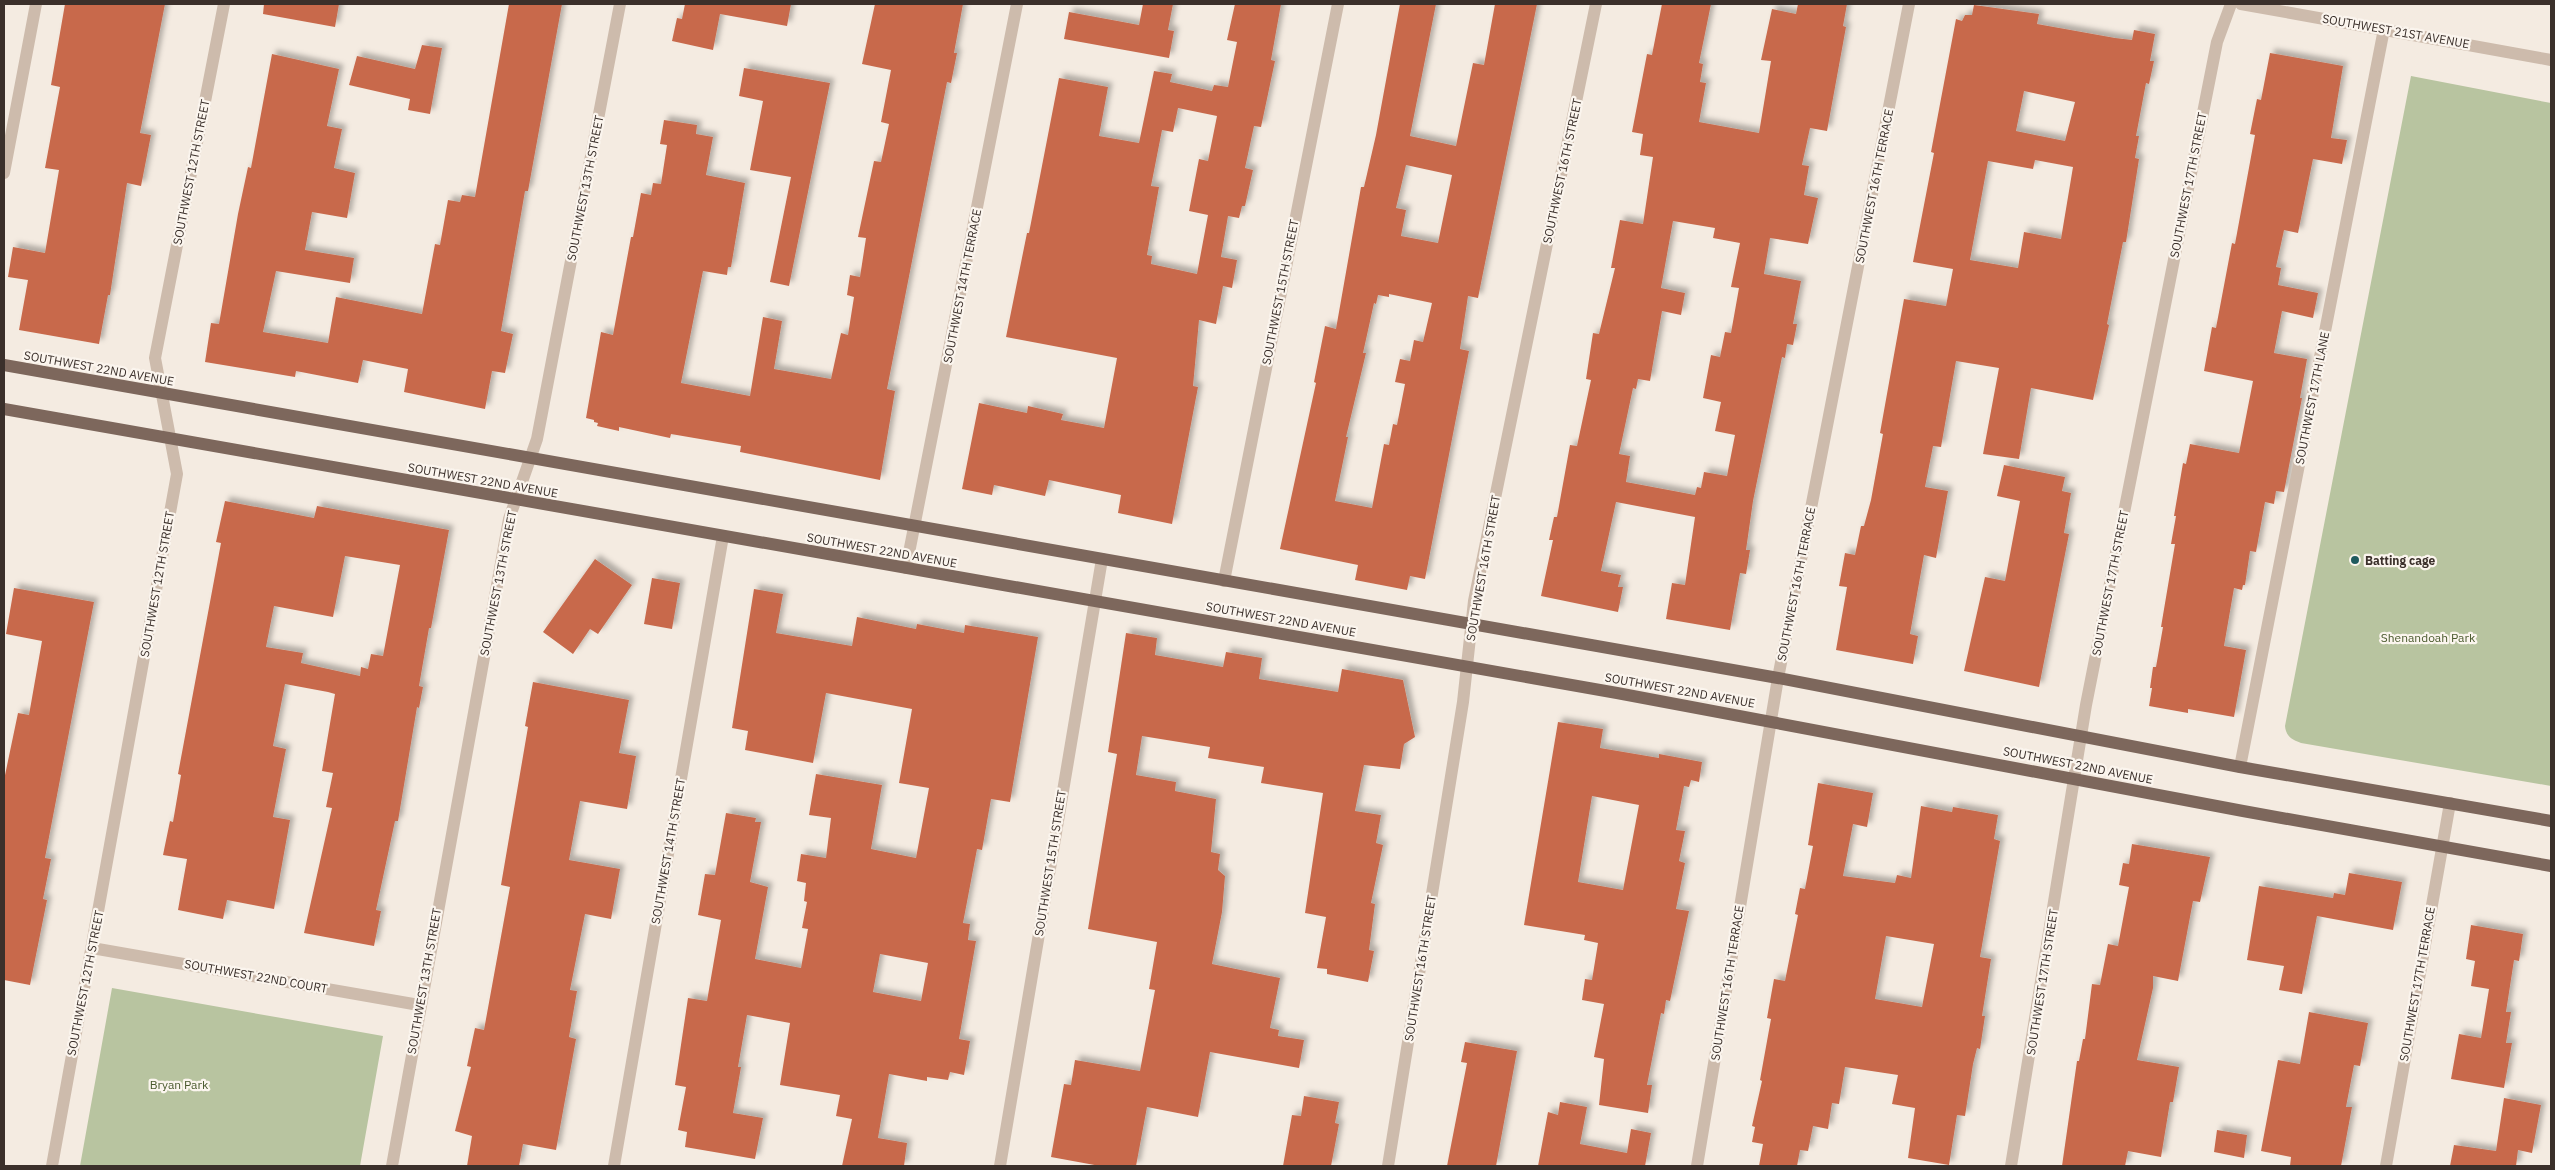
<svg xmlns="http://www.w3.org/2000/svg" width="2555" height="1170" font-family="'IBM Plex Sans',sans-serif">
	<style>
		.green { fill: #b8c4a0 }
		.building { fill: #c8694b; fill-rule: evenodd; filter: url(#shadow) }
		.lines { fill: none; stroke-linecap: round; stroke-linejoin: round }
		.minor { stroke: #cdbbac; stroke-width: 12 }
		.major { stroke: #7d675c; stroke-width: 12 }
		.poi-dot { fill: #1f5a5e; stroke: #fbf5ee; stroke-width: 2 }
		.labels { text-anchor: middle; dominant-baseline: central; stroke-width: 4.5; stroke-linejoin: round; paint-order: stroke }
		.street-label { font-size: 12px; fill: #3b302b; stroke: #fbf5ee }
		.poi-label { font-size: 12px; font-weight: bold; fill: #3b302b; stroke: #fbf5ee; text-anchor: start }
		.park-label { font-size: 12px; fill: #4a5a2e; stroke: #fbf5ee }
	</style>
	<defs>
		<filter id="shadow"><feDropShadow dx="4.5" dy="-4.5" stdDeviation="2.5" flood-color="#0004"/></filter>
	</defs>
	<rect width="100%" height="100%" fill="#f4ebe1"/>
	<path class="green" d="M 2411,76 L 2551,103 L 2551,786 L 2301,743 C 2291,739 2286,736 2285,726 Z
		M 112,988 L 383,1036 L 360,1166 L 80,1166 Z"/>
	<path class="building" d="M 65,4 L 165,4 L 140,133 L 151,135 L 141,186 L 127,183 L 110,295 L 108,295 L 99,344 L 19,330 L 28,280 L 8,277 L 13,247 L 45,253 L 59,170 L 45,168 L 60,87 L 51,85 Z
		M 264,4 L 339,4 L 335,27 L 263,14 Z
		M 509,4 L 562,4 L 528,191 L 525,191 L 501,331 L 513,334 L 505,373 L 492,371 L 485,409 L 404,392 L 408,369 L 363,360 L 358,383 L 296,371 L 295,377 L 205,362 L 211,323 L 219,324 L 238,214 L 248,167 L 251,168 L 272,54 L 339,69 L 327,126 L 342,129 L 334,168 L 355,173 L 347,218 L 312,212 L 305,250 L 354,258 L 350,283 L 276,271 L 263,332 L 328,343 L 336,297 L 422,314 L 435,244 L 440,245 L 448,200 L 460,202 L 462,195 L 475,197 Z
		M 685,4 L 791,4 L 787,26 L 720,14 L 713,50 L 672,41 L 677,18 L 682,19 Z
		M 875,4 L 963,4 L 954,53 L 957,53 L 951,83 L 947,82 L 887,389 L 895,391 L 880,480 L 740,452 L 741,446 L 671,434 L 670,438 L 619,427 L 619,431 L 597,426 L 598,423 L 594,422 L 594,420 L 586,418 L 601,332 L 613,335 L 631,237 L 633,237 L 641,193 L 651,195 L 653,183 L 661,184 L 667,145 L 660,144 L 664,120 L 697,125 L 696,134 L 713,137 L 706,175 L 745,183 L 731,267 L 728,267 L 727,275 L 703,271 L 681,383 L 750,396 L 763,317 L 782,321 L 774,369 L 831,379 L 841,333 L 848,335 L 854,297 L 847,295 L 850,275 L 860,277 L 866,238 L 858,237 L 874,161 L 881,162 L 889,124 L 881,122 L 891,70 L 862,64 Z
		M 1143,4 L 1173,4 L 1168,30 L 1174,31 L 1169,58 L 1064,39 L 1069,12 L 1139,25 Z
		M 1235,4 L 1281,4 L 1271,60 L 1275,61 L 1261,127 L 1254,126 L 1245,168 L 1253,170 L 1245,206 L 1242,206 L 1239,218 L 1228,216 L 1221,257 L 1237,260 L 1232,288 L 1223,286 L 1216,324 L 1199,320 L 1193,386 L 1198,387 L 1172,524 L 1118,513 L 1121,495 L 1049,480 L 1045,496 L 994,485 L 992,495 L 962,489 L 979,403 L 1027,413 L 1028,406 L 1063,414 L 1061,420 L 1104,428 L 1117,358 L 1006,337 L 1027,233 L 1029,233 L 1059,78 L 1108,87 L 1099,136 L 1139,143 L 1154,71 L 1172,74 L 1170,82 L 1212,91 L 1214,85 L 1228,87 L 1237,42 L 1227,40 ZM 1178,108 L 1217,116 L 1208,161 L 1199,159 L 1189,211 L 1208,215 L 1197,274 L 1151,264 L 1152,256 L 1147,255 L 1159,187 L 1151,186 L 1162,130 L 1173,132 Z
		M 1400,4 L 1436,4 L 1410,136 L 1456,146 L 1473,63 L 1484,65 L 1495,4 L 1537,4 L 1478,298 L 1468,296 L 1460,349 L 1469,351 L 1425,579 L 1410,576 L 1407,590 L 1355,580 L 1358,565 L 1280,549 L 1316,383 L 1314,382 L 1325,326 L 1336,329 L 1361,187 L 1364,187 L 1376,135 ZM 1406,165 L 1452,175 L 1438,243 L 1401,236 L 1406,210 L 1396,208 ZM 1389,294 L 1432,303 L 1423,342 L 1414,340 L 1410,361 L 1400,359 L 1395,382 L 1405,384 L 1397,425 L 1393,424 L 1389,445 L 1384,444 L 1372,508 L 1335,501 L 1348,437 L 1346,437 L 1366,353 L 1363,353 L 1374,303 L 1376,304 L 1378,295 L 1389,297 Z
		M 1662,4 L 1711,4 L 1699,63 L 1703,64 L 1700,82 L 1706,83 L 1699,122 L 1759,133 L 1771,61 L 1761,60 L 1772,9 L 1796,14 L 1798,4 L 1847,4 L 1843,26 L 1846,27 L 1827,131 L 1810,128 L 1802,165 L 1809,166 L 1804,195 L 1818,198 L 1808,244 L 1770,238 L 1764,274 L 1801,281 L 1793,324 L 1797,324 L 1793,345 L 1787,344 L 1785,358 L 1782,357 L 1753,501 L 1746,550 L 1750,550 L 1746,574 L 1740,573 L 1730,630 L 1666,619 L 1672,583 L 1685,585 L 1695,517 L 1616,502 L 1601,571 L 1621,575 L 1618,587 L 1623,587 L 1618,612 L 1541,596 L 1553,540 L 1549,540 L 1554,517 L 1557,517 L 1570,445 L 1577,446 L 1591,380 L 1586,379 L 1593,333 L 1599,334 L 1615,268 L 1611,268 L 1620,220 L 1643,224 L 1653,157 L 1640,155 L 1643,134 L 1632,132 L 1647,54 L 1652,55 ZM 1673,221 L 1715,228 L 1713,238 L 1740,243 L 1731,287 L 1739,288 L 1731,333 L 1725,332 L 1720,357 L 1711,355 L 1703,398 L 1721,402 L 1715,431 L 1735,435 L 1727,476 L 1704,472 L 1701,488 L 1697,487 L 1695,495 L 1626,482 L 1630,456 L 1619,454 L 1633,388 L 1636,389 L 1638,379 L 1650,381 L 1662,311 L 1681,315 L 1685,293 L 1661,288 Z
		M 1974,5 L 2039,14 L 2037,24 L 2115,38 L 2132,40 L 2134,30 L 2155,34 L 2150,61 L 2154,61 L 2149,84 L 2146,83 L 2136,136 L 2139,136 L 2135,158 L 2139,159 L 2126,242 L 2123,242 L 2107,324 L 2109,325 L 2093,400 L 2031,388 L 2019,459 L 1983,454 L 1999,368 L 1956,361 L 1941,447 L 1933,446 L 1925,487 L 1948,491 L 1936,558 L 1924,555 L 1910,634 L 1918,636 L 1913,664 L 1836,650 L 1847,587 L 1839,586 L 1845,553 L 1855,555 L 1861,526 L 1864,526 L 1871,500 L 1883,434 L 1880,433 L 1904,299 L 1946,306 L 1953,269 L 1913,262 L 1934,153 L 1931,152 L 1956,19 L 1962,21 L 1965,15 L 1972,15 ZM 2024,91 L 2075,102 L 2065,141 L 2016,131 ZM 2035,160 L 2073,167 L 2061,239 L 2024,232 L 2018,268 L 1970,260 L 1988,161 L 2033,169 Z
		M 422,45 L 442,48 L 430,114 L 408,110 L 410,99 L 349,85 L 357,56 L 415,69 Z
		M 2270,53 L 2343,66 L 2331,138 L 2347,140 L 2342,164 L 2313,159 L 2298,233 L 2284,230 L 2276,267 L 2281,268 L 2278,285 L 2318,293 L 2313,318 L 2282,311 L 2274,353 L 2307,359 L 2300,398 L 2302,398 L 2284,492 L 2276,491 L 2274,504 L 2265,502 L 2256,552 L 2250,551 L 2245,585 L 2243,585 L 2242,590 L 2234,588 L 2224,646 L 2246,650 L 2234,717 L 2188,709 L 2188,713 L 2149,706 L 2152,688 L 2150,688 L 2153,667 L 2156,667 L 2163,627 L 2161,627 L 2175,544 L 2171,544 L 2176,516 L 2174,516 L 2183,463 L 2186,464 L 2190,444 L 2239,453 L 2253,381 L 2204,371 L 2212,327 L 2216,328 L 2232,243 L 2235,244 L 2255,135 L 2250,134 L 2257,99 L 2261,100 Z
		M 744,68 L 830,83 L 789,286 L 770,282 L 791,177 L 750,170 L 763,101 L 739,96 Z
		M 2004,465 L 2065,477 L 2062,491 L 2071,493 L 2064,533 L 2069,534 L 2039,687 L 1964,671 L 1985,577 L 2005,581 L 2020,501 L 1997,496 Z
		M 225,501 L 314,518 L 317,506 L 449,530 L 431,628 L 429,628 L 419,686 L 423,687 L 419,708 L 417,707 L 398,821 L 395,821 L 376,910 L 381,911 L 374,946 L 304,933 L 332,808 L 326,807 L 333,773 L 322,771 L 335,694 L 328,692 L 285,684 L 273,746 L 286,749 L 273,817 L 290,820 L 274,909 L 227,900 L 223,919 L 178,910 L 187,859 L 163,855 L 170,821 L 173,822 L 181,775 L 178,774 L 221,543 L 216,542 ZM 345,556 L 400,565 L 383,656 L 371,654 L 368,669 L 361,667 L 360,676 L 301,663 L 303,653 L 266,647 L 274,606 L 333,617 Z
		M 595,559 L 632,585 L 598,634 L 590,629 L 573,654 L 543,632 Z
		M 652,578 L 680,583 L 672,629 L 644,624 Z
		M 14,588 L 94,602 L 45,858 L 51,859 L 43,899 L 47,900 L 30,985 L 4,980 L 4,780 L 18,713 L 29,715 L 42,641 L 6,634 Z
		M 754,589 L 783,594 L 776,633 L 852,646 L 857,617 L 916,629 L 917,624 L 964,633 L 965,625 L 1038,637 L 1010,802 L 991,799 L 982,850 L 977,849 L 963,923 L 970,924 L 968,940 L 976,941 L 959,1039 L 970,1041 L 964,1075 L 950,1072 L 948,1080 L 927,1077 L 927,1081 L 889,1074 L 878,1138 L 907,1143 L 904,1166 L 842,1166 L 852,1119 L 836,1116 L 840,1095 L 780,1085 L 790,1023 L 747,1015 L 738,1067 L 741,1067 L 733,1113 L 763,1118 L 755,1159 L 685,1147 L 687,1132 L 678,1130 L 686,1087 L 675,1085 L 688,998 L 707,1001 L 721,920 L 698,915 L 705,874 L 715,875 L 726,813 L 756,818 L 755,822 L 761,822 L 750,882 L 768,887 L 755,959 L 801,968 L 808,929 L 802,928 L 807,902 L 804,901 L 806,883 L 797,881 L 801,854 L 826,858 L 831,818 L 809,815 L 816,774 L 882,785 L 871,849 L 916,858 L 929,788 L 899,783 L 912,709 L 826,693 L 813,763 L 745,750 L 748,731 L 732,728 ZM 880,954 L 928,963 L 921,1001 L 873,992 Z
		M 1126,633 L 1157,638 L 1155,655 L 1223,667 L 1226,652 L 1262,658 L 1259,679 L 1338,692 L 1342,669 L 1403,680 L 1415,737 L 1404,744 L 1400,769 L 1364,765 L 1355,811 L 1381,815 L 1376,843 L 1383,845 L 1371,903 L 1375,904 L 1369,950 L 1374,951 L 1368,982 L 1327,974 L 1327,969 L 1317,968 L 1326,917 L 1305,913 L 1323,793 L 1261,783 L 1264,767 L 1208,758 L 1210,747 L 1142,736 L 1136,775 L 1176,782 L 1175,791 L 1216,799 L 1211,852 L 1220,854 L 1218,870 L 1225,876 L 1222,912 L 1212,964 L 1280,978 L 1270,1028 L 1279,1030 L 1278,1036 L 1304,1040 L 1299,1068 L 1210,1052 L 1198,1117 L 1147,1107 L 1136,1166 L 1100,1166 L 1051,1157 L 1064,1084 L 1071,1085 L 1075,1060 L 1140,1071 L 1155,990 L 1149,989 L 1157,942 L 1088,929 L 1117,754 L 1108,752 Z
		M 533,682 L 629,700 L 619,753 L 636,756 L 627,809 L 580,801 L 569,860 L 620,869 L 611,919 L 585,914 L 570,990 L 577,991 L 569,1037 L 576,1039 L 556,1150 L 523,1144 L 519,1166 L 467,1166 L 472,1136 L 455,1131 L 471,1067 L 467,1066 L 475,1028 L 484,1030 L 510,887 L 501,885 L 528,727 L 525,726 Z
		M 1558,722 L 1603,729 L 1600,748 L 1659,758 L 1659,754 L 1702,762 L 1699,782 L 1691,780 L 1689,787 L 1684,786 L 1676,830 L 1685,831 L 1679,861 L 1685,863 L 1676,909 L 1689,911 L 1670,1001 L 1666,1000 L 1664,1014 L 1661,1013 L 1647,1085 L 1652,1085 L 1648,1113 L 1599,1105 L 1604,1059 L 1594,1057 L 1604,1004 L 1582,1000 L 1585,979 L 1592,980 L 1598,943 L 1584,940 L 1585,935 L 1524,925 ZM 1592,796 L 1639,805 L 1623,890 L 1578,882 Z
		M 1818,783 L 1873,793 L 1867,827 L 1853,824 L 1843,876 L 1895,883 L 1897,875 L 1911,878 L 1921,806 L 1952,812 L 1953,807 L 1998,815 L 1994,839 L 2000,841 L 1980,957 L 1991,959 L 1982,1016 L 1985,1016 L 1980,1049 L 1977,1048 L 1973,1064 L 1965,1116 L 1957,1115 L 1949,1165 L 1908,1158 L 1915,1108 L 1892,1104 L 1898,1075 L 1845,1067 L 1839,1104 L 1832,1103 L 1828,1129 L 1813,1126 L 1808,1151 L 1800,1150 L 1797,1166 L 1759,1166 L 1763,1144 L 1752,1142 L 1755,1127 L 1752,1126 L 1762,1081 L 1760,1080 L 1771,1019 L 1767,1018 L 1774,979 L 1785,981 L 1798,915 L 1795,914 L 1800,888 L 1805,889 L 1813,846 L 1808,845 ZM 1886,936 L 1934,944 L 1922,1007 L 1875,999 Z
		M 2132,844 L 2210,857 L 2200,902 L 2193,901 L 2178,981 L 2153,976 L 2153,988 L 2137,1060 L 2179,1067 L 2173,1102 L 2170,1102 L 2161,1157 L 2128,1151 L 2125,1166 L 2062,1166 L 2077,1061 L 2079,1061 L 2083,1039 L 2085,1039 L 2092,984 L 2100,985 L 2108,944 L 2118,946 L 2129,887 L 2119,885 L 2123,863 L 2129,864 Z
		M 2349,873 L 2402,882 L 2393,930 L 2317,916 L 2302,994 L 2279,990 L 2284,966 L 2247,960 L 2259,886 L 2333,898 L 2334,893 L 2345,895 Z
		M 2471,925 L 2523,934 L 2519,961 L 2514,960 L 2506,1012 L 2511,1012 L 2506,1043 L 2512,1043 L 2504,1088 L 2451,1079 L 2459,1034 L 2481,1038 L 2489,989 L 2471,986 L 2475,961 L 2466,959 Z
		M 2309,1012 L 2368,1023 L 2360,1066 L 2354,1065 L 2346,1107 L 2352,1107 L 2341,1166 L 2290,1166 L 2291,1157 L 2261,1151 L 2278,1060 L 2300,1064 Z
		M 1465,1042 L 1517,1051 L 1496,1166 L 1447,1166 L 1467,1063 L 1461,1062 Z
		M 1304,1096 L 1339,1102 L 1335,1123 L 1339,1124 L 1331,1166 L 1283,1166 L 1292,1115 L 1301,1116 Z
		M 2504,1098 L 2541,1105 L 2532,1153 L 2518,1150 L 2516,1166 L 2450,1166 L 2454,1145 L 2496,1151 Z
		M 1560,1102 L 1587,1107 L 1580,1144 L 1627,1153 L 1631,1129 L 1651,1133 L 1645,1166 L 1538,1166 L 1548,1112 L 1558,1115 Z
		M 2217,1130 L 2247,1135 L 2244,1158 L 2214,1152 Z"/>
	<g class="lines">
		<path class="minor" d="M 2241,4 L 2551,60
			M 4,173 L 36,4
			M 906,568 L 1017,4
			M 1224,581 L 1338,4
			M 2240,767 L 2384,29
			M 92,948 L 419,1005
			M 52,1166 L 177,474 L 155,358 L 224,4
			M 392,1166 L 509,519 L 537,439 L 620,4
			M 614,1166 L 723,536
			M 1000,1166 L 1102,559
			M 1388,1166 L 1463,702 L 1474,601 L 1596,4
			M 1697,1166 L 1778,678 L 1909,4
			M 2011,1166 L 2086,705 L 2217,42 L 2231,4
			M 2386,1166 L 2450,803"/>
		<path class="major" d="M 4,365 L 1778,678 L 2240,767 L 2551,821
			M 4,409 L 1617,693 L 2243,811 L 2551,866"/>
	</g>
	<circle class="poi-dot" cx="2355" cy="560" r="5"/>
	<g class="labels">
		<g class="street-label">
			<text transform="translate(2396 31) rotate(10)">SOUTHWEST 21ST AVENUE</text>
			<text transform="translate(1562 171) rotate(-78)">SOUTHWEST 16TH STREET</text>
			<text transform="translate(191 172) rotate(-79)">SOUTHWEST 12TH STREET</text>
			<text transform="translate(2188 185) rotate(-79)">SOUTHWEST 17TH STREET</text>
			<text transform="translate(1874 186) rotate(-79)">SOUTHWEST 16TH TERRACE</text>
			<text transform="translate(585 188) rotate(-79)">SOUTHWEST 13TH STREET</text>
			<text transform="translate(962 286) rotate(-79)">SOUTHWEST 14TH TERRACE</text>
			<text transform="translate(1280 292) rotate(-79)">SOUTHWEST 15TH STREET</text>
			<text transform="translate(99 368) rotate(10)">SOUTHWEST 22ND AVENUE</text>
			<text transform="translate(2312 398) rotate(-79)">SOUTHWEST 17TH LANE</text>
			<text transform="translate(483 480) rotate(10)">SOUTHWEST 22ND AVENUE</text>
			<text transform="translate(882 550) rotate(10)">SOUTHWEST 22ND AVENUE</text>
			<text transform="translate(1483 568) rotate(-80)">SOUTHWEST 16TH STREET</text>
			<text transform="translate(498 583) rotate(-79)">SOUTHWEST 13TH STREET</text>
			<text transform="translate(2110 583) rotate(-79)">SOUTHWEST 17TH STREET</text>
			<text transform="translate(157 584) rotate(-80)">SOUTHWEST 12TH STREET</text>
			<text transform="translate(1796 584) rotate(-79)">SOUTHWEST 16TH TERRACE</text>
			<text transform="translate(1281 619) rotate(10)">SOUTHWEST 22ND AVENUE</text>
			<text transform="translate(1680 690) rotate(10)">SOUTHWEST 22ND AVENUE</text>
			<text transform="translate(2078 765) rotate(11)">SOUTHWEST 22ND AVENUE</text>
			<text transform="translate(668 851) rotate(-80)">SOUTHWEST 14TH STREET</text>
			<text transform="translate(1050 863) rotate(-81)">SOUTHWEST 15TH STREET</text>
			<text transform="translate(1420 968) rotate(-81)">SOUTHWEST 16TH STREET</text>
			<text transform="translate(256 976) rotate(10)">SOUTHWEST 22ND COURT</text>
			<text transform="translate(424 981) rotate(-80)">SOUTHWEST 13TH STREET</text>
			<text transform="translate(2042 982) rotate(-81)">SOUTHWEST 17TH STREET</text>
			<text transform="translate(85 983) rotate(-79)">SOUTHWEST 12TH STREET</text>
			<text transform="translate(1727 983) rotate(-81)">SOUTHWEST 16TH TERRACE</text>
			<text transform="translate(2417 984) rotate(-80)">SOUTHWEST 17TH TERRACE</text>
		</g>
		<g class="poi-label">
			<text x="2365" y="560">Batting cage</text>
		</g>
		<g class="park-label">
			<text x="2428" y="637">Shenandoah Park</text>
			<text x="179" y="1084">Bryan Park</text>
		</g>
	</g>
	<rect width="2555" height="1170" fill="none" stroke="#3b302b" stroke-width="10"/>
</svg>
